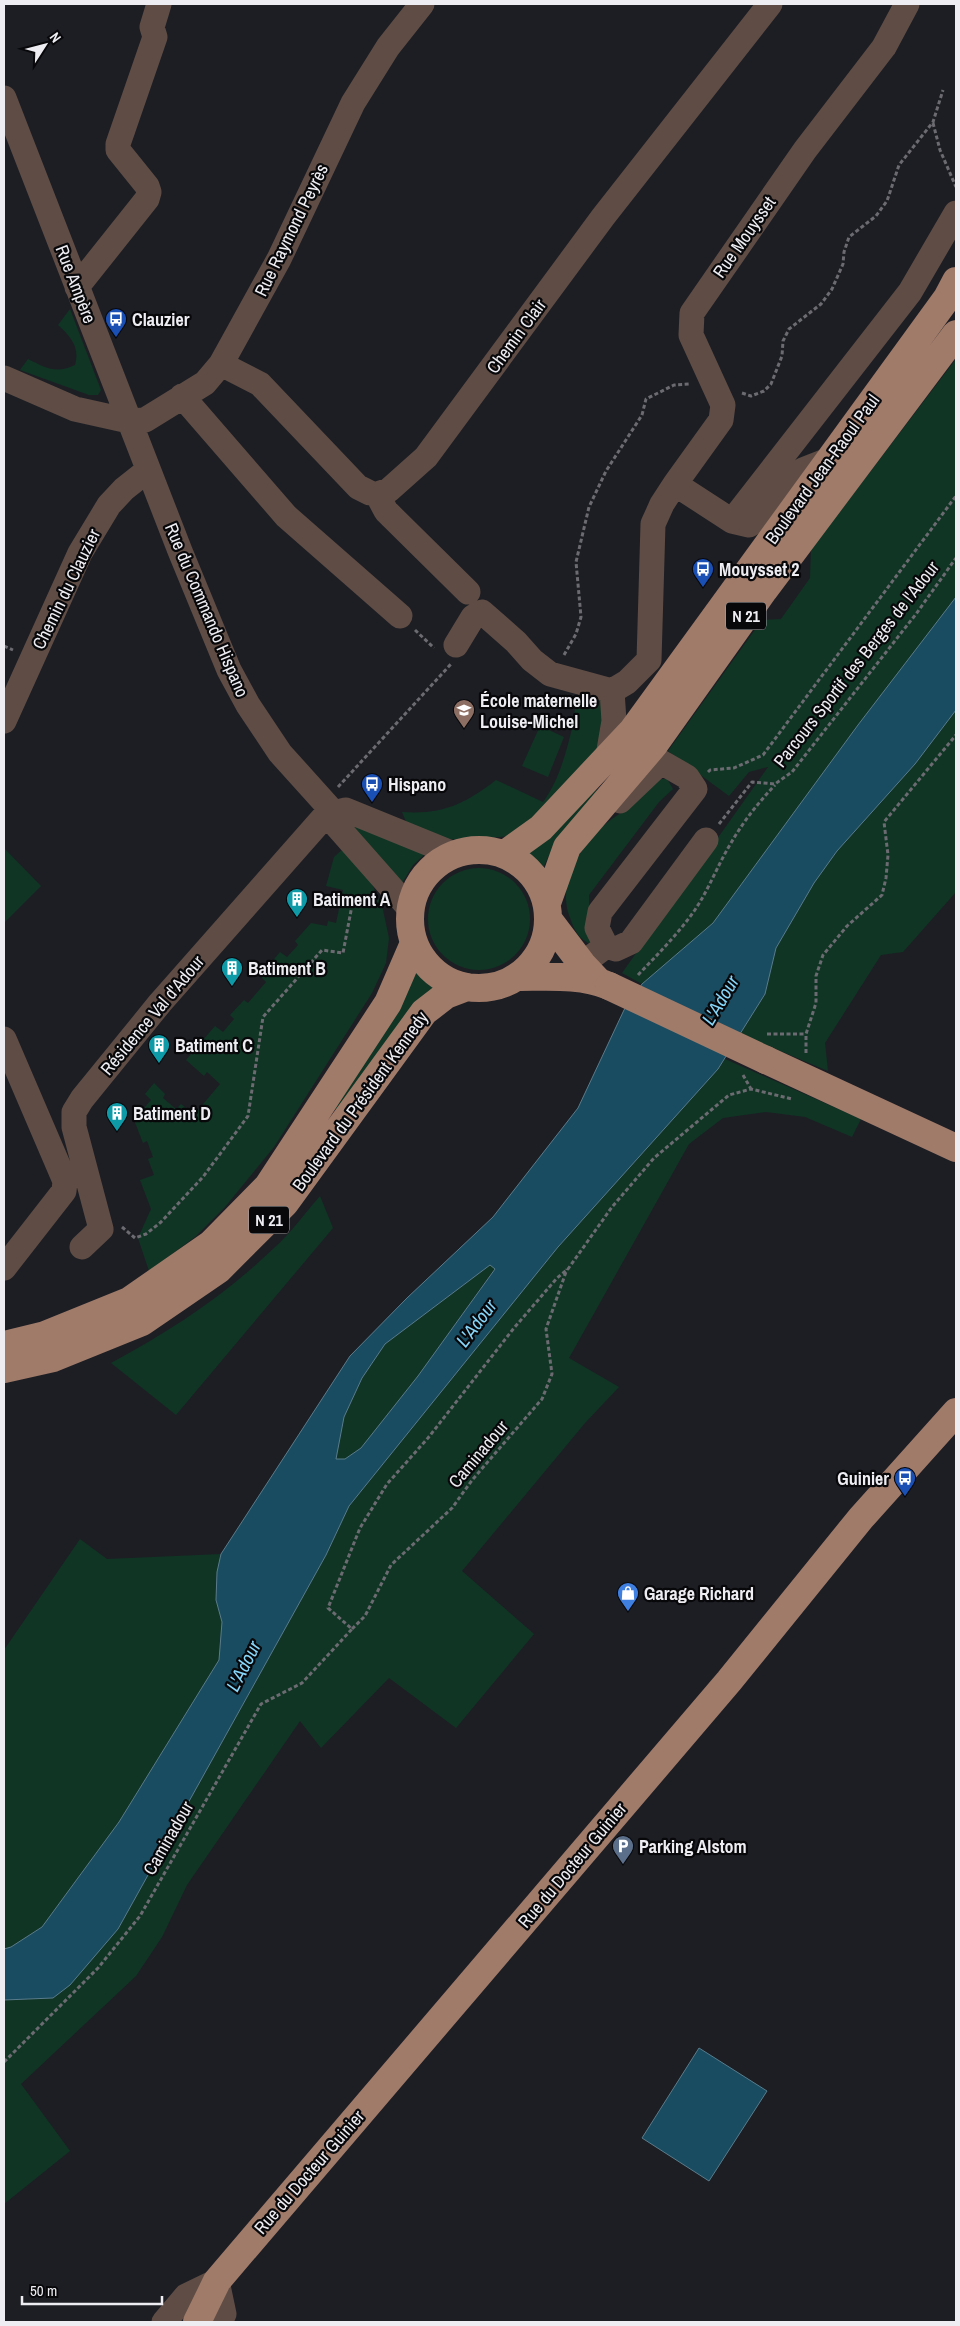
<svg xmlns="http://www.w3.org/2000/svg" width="960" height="2326" font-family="'Archivo Narrow',sans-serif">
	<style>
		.green { fill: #103524 }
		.water { fill: #194c60; stroke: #597c8c; fill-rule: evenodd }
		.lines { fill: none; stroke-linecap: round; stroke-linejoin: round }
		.path { stroke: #6b6b71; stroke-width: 3; stroke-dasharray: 4 2.5; stroke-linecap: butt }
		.minor { stroke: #5f4d45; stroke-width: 25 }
		.major { stroke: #a07b6a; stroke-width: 28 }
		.major-bridge { stroke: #a07b6a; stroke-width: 28 }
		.labels { text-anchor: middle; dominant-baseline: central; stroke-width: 4.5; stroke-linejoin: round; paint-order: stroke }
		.shield { fill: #08080b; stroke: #a8a8ad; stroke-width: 1 }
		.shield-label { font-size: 16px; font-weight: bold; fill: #ededf2 }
		.street-label { font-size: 18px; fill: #ededf2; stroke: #08080b }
		.poi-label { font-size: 18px; font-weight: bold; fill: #ededf2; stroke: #08080b; text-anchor: start }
		.water-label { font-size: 19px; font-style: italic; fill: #87d7fa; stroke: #08080b }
	</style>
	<rect width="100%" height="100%" fill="#1d1e24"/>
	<path class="green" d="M 70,309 L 101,390 L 98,395 L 89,395 L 20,370 L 28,359 C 46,368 56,374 75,365 C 80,347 71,337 58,325 Z
		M 956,359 L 956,597 L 858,725 L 713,923 L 642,984 L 622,973 L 768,767 L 749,772 L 729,796 L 668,751 L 762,620 L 781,619 L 810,578 L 811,550 Z
		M 587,695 L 605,699 L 604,747 L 534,821 L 510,836 L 466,840 L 430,838 L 409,829 L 402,812 C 442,815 465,804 496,780 L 543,802 C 559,781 567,750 573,724 C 574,718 574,711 576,705 C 578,699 582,697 587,695 Z
		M 956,710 L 956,892 L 903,952 L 881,955 L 825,1043 L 828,1071 L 740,1034 L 765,994 L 776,948 L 814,883 L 837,851 L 915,764 Z
		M 540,726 L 564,737 L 548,777 L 522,766 Z
		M 657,779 L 667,779 L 673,789 L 659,802 L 589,895 L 589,923 L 592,942 L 588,943 C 576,936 574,928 569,915 C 558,885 579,847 602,827 C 614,816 630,809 642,797 C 647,792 652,785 657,779 Z
		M 592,785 L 599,793 L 556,841 L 543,868 L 525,851 Z
		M 347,820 L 425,854 L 413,865 L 401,885 Z
		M 4,848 L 41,886 L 4,923 Z
		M 344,848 L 370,879 L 383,910 L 389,938 L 386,963 L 372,993 L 274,1147 L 225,1207 L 195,1237 L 149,1271 L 138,1238 L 151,1209 L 140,1180 L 154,1175 L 148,1159 L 153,1157 L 147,1141 L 143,1143 L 134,1120 L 151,1100 L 145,1094 L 154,1083 L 165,1094 L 163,1098 L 176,1109 L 181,1104 L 194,1115 L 220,1084 L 207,1072 L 204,1076 L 186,1060 L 215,1026 L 223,1032 L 234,1019 L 230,1015 L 244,1000 L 248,1003 L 266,982 L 260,976 L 280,952 L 287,957 L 298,945 L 295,941 L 311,923 L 327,926 L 328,921 L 336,923 L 343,890 L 326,886 L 334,857 Z
		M428 919a51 51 0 1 1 102 0a51 51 0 1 1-102 0Z
		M 413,969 L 437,991 L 341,1114 L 333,1107 Z
		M 725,1059 L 861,1119 L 852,1137 L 805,1117 L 766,1112 L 723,1118 L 689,1144 L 569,1358 L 619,1387 L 585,1423 L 462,1571 L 534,1634 L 456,1728 L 389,1678 L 321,1748 L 300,1721 L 187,1885 L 162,1937 L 136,1976 L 21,2084 L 70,2151 L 4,2204 L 4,2000 L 53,1998 L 118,1929 L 326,1555 L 349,1506 L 558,1247 L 718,1069 Z
		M 320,1196 L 333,1228 L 176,1415 L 111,1363 C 172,1330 224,1296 274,1248 C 291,1233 305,1213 320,1196 Z
		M 490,1265 L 495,1268 L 418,1376 L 361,1448 L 345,1460 L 335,1460 L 344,1417 L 362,1378 L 385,1344 Z
		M 80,1539 L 107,1559 L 221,1554 L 217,1572 L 216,1600 L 222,1622 L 219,1660 L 119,1822 L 42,1927 L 11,1947 L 4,1949 L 4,1650 Z"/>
	<path class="water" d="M 956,597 L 956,710 L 915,764 L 837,851 L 814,883 L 776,948 L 765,994 L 718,1069 L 558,1247 L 349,1506 L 326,1555 L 118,1929 L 70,1985 L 53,1998 L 4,2000 L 4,1949 L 11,1947 L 42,1927 L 119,1822 L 219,1660 L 222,1622 L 216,1600 L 217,1572 L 221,1554 L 350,1356 L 407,1298 L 493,1217 L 578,1108 L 624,1010 L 642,984 L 713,923 L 858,725 ZM 490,1265 L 495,1269 L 418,1376 L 361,1448 L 345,1459 L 336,1459 L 344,1417 L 362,1378 L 385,1344 Z
		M 699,2048 L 767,2091 L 709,2181 L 642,2138 Z"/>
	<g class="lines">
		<path class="path" d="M 933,123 L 940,150 L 956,187
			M 742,393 L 751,396 L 764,391 L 771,384 L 782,356 L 783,341 L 789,329 L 821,304 L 832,289 L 843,264 L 844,252 L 849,237 L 876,216 L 887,201 L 899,165 L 933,122 L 943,90
			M 415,630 L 434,648
			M 4,646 L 13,650
			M 564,655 L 576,634 L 581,617 L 576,562 L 589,507 L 606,471 L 642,415 L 646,399 L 674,385 L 689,384
			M 708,772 L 710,770 L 734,768 L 763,755 L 956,496
			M 338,787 L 451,664
			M 719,824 L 752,782 L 775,784 L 792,772 L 916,614 L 956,558
			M 638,975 C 657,955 676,936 692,914 C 708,892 717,866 731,843 C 743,822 758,803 775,785
			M 767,1034 L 806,1034
			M 806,1053 L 806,1034 L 816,1003 L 816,976 L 823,955 L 847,926 L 882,895 L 886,878 L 888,855 L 884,822 L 956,735
			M 743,1075 L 751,1089
			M 122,1227 L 135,1238 L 146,1234 L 161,1222 L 203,1177 L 248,1116 L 263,1017 L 322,950 L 343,953 L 353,900
			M 352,1629 L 365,1616 L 391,1565 L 452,1508 L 473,1479 L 542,1399 L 552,1374 L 546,1329 L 567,1269
			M 4,2062 L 98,1968 L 140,1916 L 261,1704 L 302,1683 L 352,1629 L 328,1608 L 360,1528 L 387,1484 L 428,1438 L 514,1328 L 557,1278 L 568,1269 L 612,1207 L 654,1158 L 729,1095 L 751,1089 L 792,1099"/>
		<path class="minor" d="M 4,98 L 180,551 L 229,670 L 248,705 L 280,753 L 334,813 L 333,819 L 335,824 L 410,909
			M 77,287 L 147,199 L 149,192 L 147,186 L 118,150 L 118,144 L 155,37 L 152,27 L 159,4
			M 221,364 L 260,384 L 358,487 L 370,493 L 377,494 L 389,490 L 426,457 L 603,217 L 770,4
			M 4,378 L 75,409 L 129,421 L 145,420 L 205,383 L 221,364 L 279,259 L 353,103 L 388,47 L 422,4
			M 182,396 L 286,516 L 400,616
			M 675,484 L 721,420 L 723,405 L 691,335 L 692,313 L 805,150 L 884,47 L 907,4
			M 377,494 L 386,511 L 468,592
			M 732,521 L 910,292 L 956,213
			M 456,645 L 473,617 L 482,612 L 516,642 L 532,660 L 550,674 L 612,691
			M 612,691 L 627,682 L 649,660 L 653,524 L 662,504 L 675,484 L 732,521 L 749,525 L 767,513 L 803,470 L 831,459
			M 4,721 L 80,553 L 109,505 L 124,489 L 148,470
			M 608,756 L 614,721 L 612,691
			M 334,813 L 346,810 L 454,854
			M 606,946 L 616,949 L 631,942 L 706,840
			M 582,964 L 606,946 L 597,928 L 600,912 L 695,789 L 687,777 L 661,762 L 620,801
			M 4,1039 L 65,1181 L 64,1191 L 4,1268
			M 82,1247 L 101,1229 L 74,1127 L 74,1112 L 82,1099 L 160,1003 L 331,809
			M 164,2322 L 186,2296 L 217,2281 L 224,2314 L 220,2322"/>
		<path class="major" d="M410 919a69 69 0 1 1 138 0a69 69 0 1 1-138 0Z
			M 505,854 L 541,828 L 633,730 L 947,298 L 956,281
			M 547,903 L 567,847 L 654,745 L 764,590 L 956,334
			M 548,919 L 582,964 L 599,982
			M 518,977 C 546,977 582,974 609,986
			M 766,1060 L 956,1148
			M 4,1345 L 45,1335 L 129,1301 L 211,1244 L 268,1186 L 388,1003 L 414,943
			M 4,1369 L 53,1358 L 142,1322 L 218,1270 L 285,1203 L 424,1012 L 446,995 L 467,987
			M 197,2322 L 217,2281 L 240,2254 L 729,1681 L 861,1518 L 956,1412"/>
		<path class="major-bridge" d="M 609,986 L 766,1060"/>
	</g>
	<defs>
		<g id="bus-pin" transform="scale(1.125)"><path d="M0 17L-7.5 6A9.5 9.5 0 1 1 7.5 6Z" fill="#1a4fb4" stroke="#08080b"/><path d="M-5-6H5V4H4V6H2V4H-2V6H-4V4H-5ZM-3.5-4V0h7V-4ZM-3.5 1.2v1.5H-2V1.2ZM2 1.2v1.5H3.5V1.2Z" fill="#fff"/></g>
		<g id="school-pin" transform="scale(1.125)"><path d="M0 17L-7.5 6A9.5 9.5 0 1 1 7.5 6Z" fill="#8d6e63" stroke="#08080b"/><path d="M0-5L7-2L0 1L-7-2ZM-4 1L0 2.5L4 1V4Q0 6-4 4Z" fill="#fff"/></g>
		<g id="building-pin" transform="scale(1.125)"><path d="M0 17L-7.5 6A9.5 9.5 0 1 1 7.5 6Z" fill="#0f9aa8" stroke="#08080b"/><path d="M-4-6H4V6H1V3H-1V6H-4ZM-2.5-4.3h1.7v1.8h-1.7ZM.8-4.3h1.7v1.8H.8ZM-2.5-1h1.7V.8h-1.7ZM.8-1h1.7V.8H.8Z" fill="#fff"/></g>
		<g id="shop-pin" transform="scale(1.125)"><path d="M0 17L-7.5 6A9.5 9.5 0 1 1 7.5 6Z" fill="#3f7fe0" stroke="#08080b"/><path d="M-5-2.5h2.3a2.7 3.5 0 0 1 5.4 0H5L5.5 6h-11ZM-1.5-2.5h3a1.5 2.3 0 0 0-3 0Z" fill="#fff"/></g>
		<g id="parking-pin" transform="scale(1.125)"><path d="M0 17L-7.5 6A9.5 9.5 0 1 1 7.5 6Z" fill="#5c6f8a" stroke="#08080b"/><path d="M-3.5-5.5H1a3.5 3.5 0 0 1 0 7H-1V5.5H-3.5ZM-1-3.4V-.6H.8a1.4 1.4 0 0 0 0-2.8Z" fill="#fff"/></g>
	</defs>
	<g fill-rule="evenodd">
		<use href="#bus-pin" x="116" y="319"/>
		<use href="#bus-pin" x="703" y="569"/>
		<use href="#school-pin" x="464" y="710"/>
		<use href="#bus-pin" x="372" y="784"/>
		<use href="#building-pin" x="297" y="899"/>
		<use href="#building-pin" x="232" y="968"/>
		<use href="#building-pin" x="159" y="1045"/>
		<use href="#building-pin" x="117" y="1113"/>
		<use href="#bus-pin" x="905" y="1478"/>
		<use href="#shop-pin" x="628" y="1593"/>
		<use href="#parking-pin" x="623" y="1846"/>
	</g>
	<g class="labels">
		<g class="shield">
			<rect x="726" y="602.5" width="40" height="27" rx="4"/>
			<rect x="249" y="1206.5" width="40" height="27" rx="4"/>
		</g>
		<g class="shield-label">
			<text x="746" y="616">N 21</text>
			<text x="269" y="1220">N 21</text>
		</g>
		<g class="street-label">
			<text transform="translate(291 230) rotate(-64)">Rue Raymond Peyrès</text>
			<text transform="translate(744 237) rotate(-55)">Rue Mouysset</text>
			<text transform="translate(76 284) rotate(69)">Rue Ampère</text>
			<text transform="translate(516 336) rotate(-54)">Chemin Clair</text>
			<text transform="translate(822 469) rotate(-54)">Boulevard Jean-Raoul Paul</text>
			<text transform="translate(66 589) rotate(-64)">Chemin du Clauzier</text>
			<text transform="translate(207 610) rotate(67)">Rue du Commando Hispano</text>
			<text transform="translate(856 664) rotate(-52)">Parcours Sportif des Berges de l'Adour</text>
			<text transform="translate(152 1015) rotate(-50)">Résidence Val d'Adour</text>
			<text transform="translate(360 1101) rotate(-54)">Boulevard du Président Kennedy</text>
			<text transform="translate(478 1454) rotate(-50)">Caminadour</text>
			<text transform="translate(168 1838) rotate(-60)">Caminadour</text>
			<text transform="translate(572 1865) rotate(-50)">Rue du Docteur Guinier</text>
			<text transform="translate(309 2172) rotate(-49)">Rue du Docteur Guinier</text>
		</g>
		<g class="poi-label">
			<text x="132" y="319">Clauzier</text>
			<text x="719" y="569">Mouysset 2</text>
			<text x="480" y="700">École maternelle<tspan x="480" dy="21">Louise-Michel</tspan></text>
			<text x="388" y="784">Hispano</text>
			<text x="313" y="899">Batiment A</text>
			<text x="248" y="968">Batiment B</text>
			<text x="175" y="1045">Batiment C</text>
			<text x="133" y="1113">Batiment D</text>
			<text x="889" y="1478" text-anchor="end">Guinier</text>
			<text x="644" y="1593">Garage Richard</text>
			<text x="639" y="1846">Parking Alstom</text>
		</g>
		<g class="water-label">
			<text transform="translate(720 1000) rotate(-59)">L'Adour</text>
			<text transform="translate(476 1323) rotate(-53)">L'Adour</text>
			<text transform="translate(243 1666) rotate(-63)">L'Adour</text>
		</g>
	</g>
	<rect width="960" height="2326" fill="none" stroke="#ededf2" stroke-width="10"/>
	<g transform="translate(45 45) rotate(54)" stroke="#08080b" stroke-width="4" paint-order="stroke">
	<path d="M0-4L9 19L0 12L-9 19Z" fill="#ededf2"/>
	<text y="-8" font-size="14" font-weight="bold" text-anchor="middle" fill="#ededf2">N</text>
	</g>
	<path d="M22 2296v8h140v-8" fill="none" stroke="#ededf2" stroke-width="2.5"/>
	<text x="30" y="2296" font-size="15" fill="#ededf2" stroke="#08080b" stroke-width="4" paint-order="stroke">50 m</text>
</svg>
